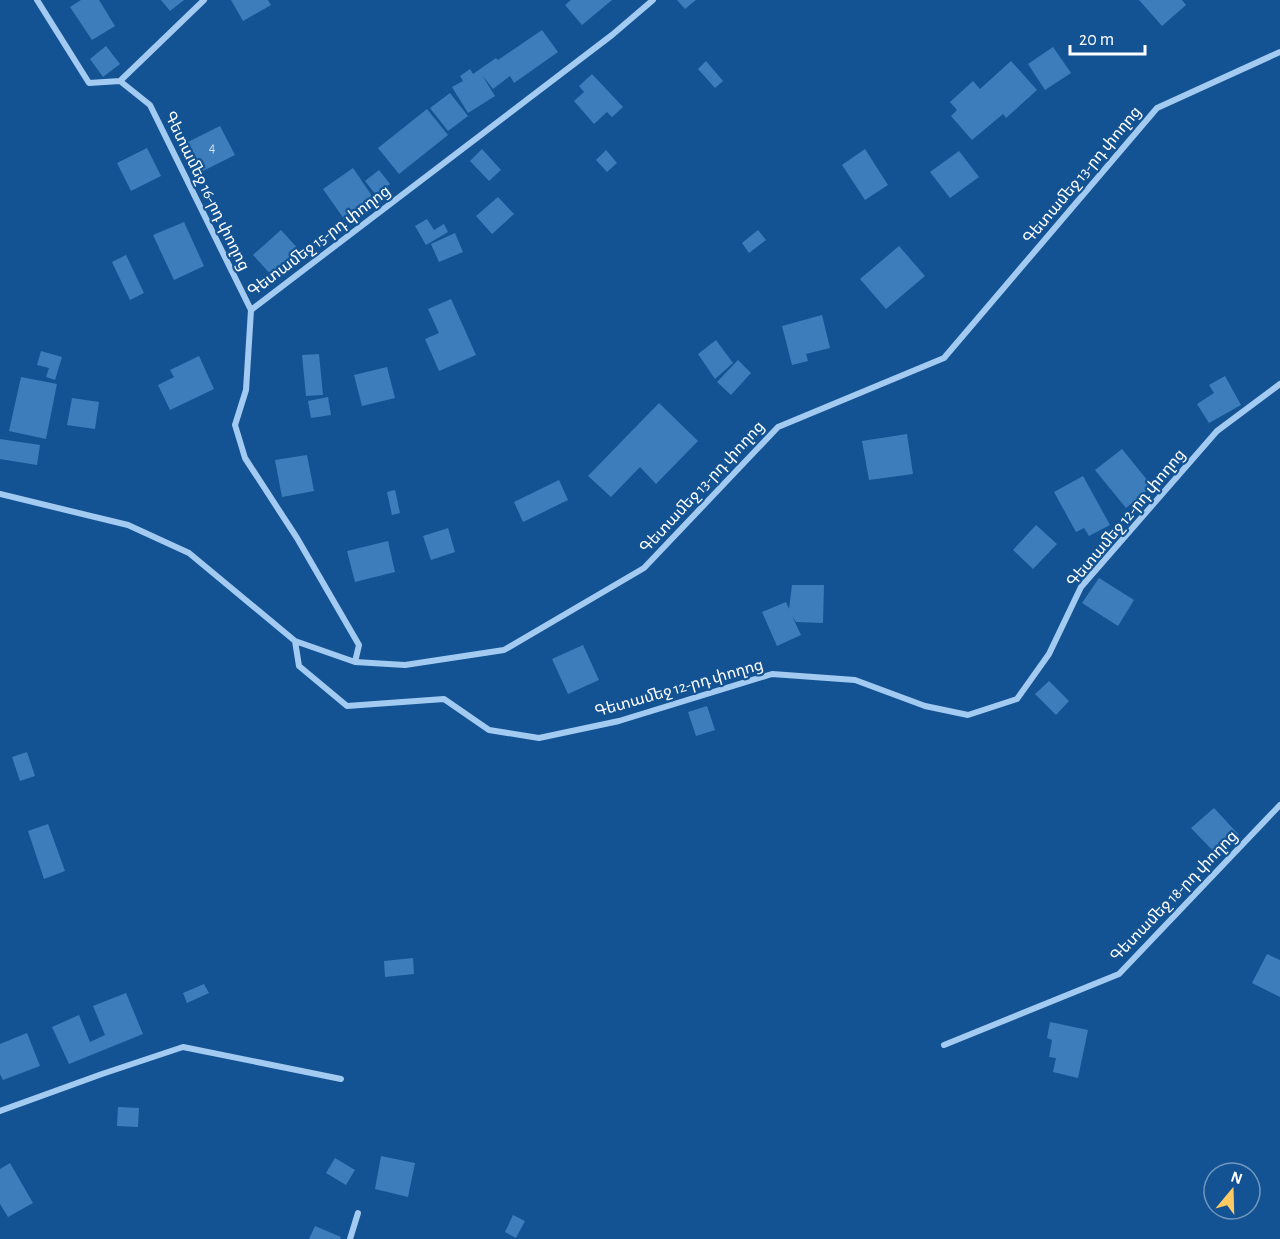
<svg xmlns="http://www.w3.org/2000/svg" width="1280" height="1239" font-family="'Alegreya Sans','Noto Sans Armenian',sans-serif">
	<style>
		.building { fill: #3d7dbb }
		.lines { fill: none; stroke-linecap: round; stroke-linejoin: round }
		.street { stroke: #a3cbf2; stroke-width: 6 }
		.labels { text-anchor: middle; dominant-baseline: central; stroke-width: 4.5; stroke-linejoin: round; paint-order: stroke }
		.number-label { font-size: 14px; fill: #cedeee }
		.street-label { font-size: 16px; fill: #fff; stroke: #145393 }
	</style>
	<rect width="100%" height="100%" fill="#145393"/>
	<path class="building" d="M 81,0 L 99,0 L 115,26 L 92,40 L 70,7 Z
		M 161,0 L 184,0 L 170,11 Z
		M 231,0 L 268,0 L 271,5 L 243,21 Z
		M 571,0 L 612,0 L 582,25 L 565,5 Z
		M 677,0 L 696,0 L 685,9 Z
		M 1139,0 L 1182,0 L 1186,5 L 1162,26 Z
		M 542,30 L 558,52 L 514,83 L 510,76 L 493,89 L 482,75 L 495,96 L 468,113 L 452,87 L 463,81 L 460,76 L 470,69 L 473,74 L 496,58 L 498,60 Z
		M 106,46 L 120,64 L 103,77 L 90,59 Z
		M 1053,47 L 1071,73 L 1045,90 L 1028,64 Z
		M 706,61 L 723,81 L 715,88 L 698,69 Z
		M 1011,61 L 1037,90 L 1006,118 L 1003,114 L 972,140 L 951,116 L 957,110 L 950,102 L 973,81 L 980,89 Z
		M 592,74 L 623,107 L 612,117 L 607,112 L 594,124 L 574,101 L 584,92 L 579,86 Z
		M 450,93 L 468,116 L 448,131 L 430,108 Z
		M 427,109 L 448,135 L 399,174 L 378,148 Z
		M 220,126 L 235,155 L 203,171 L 188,142 Z
		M 147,148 L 161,176 L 131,191 L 117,163 Z
		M 482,149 L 501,170 L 489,181 L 470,161 Z
		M 865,149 L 888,185 L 865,200 L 842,165 Z
		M 606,150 L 617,163 L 607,172 L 596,160 Z
		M 959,151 L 979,177 L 950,198 L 930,172 Z
		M 353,168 L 374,199 L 344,219 L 323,189 Z
		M 379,170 L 390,184 L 376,195 L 365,181 Z
		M 498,197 L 514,214 L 492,234 L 476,216 Z
		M 427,219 L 434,230 L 444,224 L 448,232 L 426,245 L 415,226 Z
		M 184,222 L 204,266 L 174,280 L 153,235 Z
		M 281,230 L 301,252 L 273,277 L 253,255 Z
		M 758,230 L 766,240 L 749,253 L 742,243 Z
		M 455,233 L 463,252 L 439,262 L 431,244 Z
		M 899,246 L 925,276 L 886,309 L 860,279 Z
		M 126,255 L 144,293 L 130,300 L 112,262 Z
		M 451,299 L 476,355 L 439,371 L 425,339 L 439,333 L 428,309 Z
		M 822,315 L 830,348 L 806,354 L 808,361 L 792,365 L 782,326 Z
		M 716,340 L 733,363 L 715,379 L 698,354 Z
		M 41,351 L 62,357 L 55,380 L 46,377 L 49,368 L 37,365 Z
		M 319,354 L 323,395 L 306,396 L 302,355 Z
		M 199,356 L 214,389 L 170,410 L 158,385 L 174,377 L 170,370 Z
		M 738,360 L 751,373 L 731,395 L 717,382 Z
		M 387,367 L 395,398 L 362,406 L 354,375 Z
		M 1225,376 L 1241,405 L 1209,423 L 1197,404 L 1214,393 L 1209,385 Z
		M 21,377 L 57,384 L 46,439 L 9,431 Z
		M 328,397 L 331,415 L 311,418 L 308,401 Z
		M 72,398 L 99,402 L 95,429 L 67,425 Z
		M 659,403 L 698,441 L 656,484 L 640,467 L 611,497 L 588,476 Z
		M 907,434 L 913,474 L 869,480 L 862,441 Z
		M 0,439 L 40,445 L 37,465 L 0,459 Z
		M 1122,449 L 1152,486 L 1126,508 L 1095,470 Z
		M 307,455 L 314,491 L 282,497 L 275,460 Z
		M 1083,476 L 1110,525 L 1089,536 L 1084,528 L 1076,532 L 1054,492 Z
		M 559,480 L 568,500 L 523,522 L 514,502 Z
		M 395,490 L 400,513 L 392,515 L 387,492 Z
		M 1036,525 L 1057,544 L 1033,569 L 1013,550 Z
		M 448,528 L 455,552 L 431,560 L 423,536 Z
		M 388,541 L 395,572 L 355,582 L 347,551 Z
		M 1099,578 L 1134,600 L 1118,626 L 1082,603 Z
		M 792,585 L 824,585 L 823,623 L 796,622 L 792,616 L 801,635 L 777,646 L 762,612 L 786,602 L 789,609 Z
		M 583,645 L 599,680 L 568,694 L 552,659 Z
		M 1049,681 L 1069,701 L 1056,715 L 1035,694 Z
		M 707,706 L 715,730 L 696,736 L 688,712 Z
		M 27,752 L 35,776 L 20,781 L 12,757 Z
		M 1214,808 L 1239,835 L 1217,855 L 1191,828 Z
		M 48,824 L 65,871 L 44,879 L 28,831 Z
		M 1267,954 L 1280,960 L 1280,997 L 1252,983 Z
		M 413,958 L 414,974 L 385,977 L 384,961 Z
		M 204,984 L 209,993 L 187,1003 L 183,993 Z
		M 126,993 L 143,1034 L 69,1064 L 52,1027 L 79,1015 L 90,1042 L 105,1035 L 93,1006 Z
		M 1050,1022 L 1088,1030 L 1078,1078 L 1053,1072 L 1056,1058 L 1049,1057 L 1052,1040 L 1047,1038 Z
		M 27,1033 L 40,1066 L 3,1080 L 0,1074 L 0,1044 Z
		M 118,1107 L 139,1108 L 138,1127 L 117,1126 Z
		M 381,1156 L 415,1163 L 408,1197 L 375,1189 Z
		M 335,1158 L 355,1170 L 346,1185 L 326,1173 Z
		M 10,1163 L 33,1203 L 8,1217 L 0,1204 L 0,1169 Z
		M 513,1215 L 525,1221 L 516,1238 L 505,1232 Z
		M 315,1226 L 341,1237 L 340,1239 L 309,1239 Z"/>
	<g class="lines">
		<path class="street" d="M 37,0 L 89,83 L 120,81 L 150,105 L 251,310 L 246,390 L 235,425 L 245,458 L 297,538 L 359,645 L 355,662
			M 120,81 L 204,0
			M 251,310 L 612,35 L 653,0
			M 0,494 L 128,525 L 189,553 L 295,641 L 355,662 L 405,665 L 504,650 L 644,568 L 778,427 L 944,358 L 1157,108 L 1280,52
			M 295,641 L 299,666 L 347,706 L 444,699 L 489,730 L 539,738 L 619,721 L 772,674 L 855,680 L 925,706 L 968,715 L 1017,699 L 1049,654 L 1081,587 L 1217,431 L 1280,384
			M 944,1045 L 1119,974 L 1280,805
			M 0,1111 L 102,1074 L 183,1047 L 341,1079
			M 350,1239 L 358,1213"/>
	</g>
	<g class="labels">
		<g class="number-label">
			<text x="212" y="148">4</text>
		</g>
		<g class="street-label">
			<text transform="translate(1082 175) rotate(-50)">Գետամեջ 13-րդ փողոց</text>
			<text transform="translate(207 191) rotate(64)">Գետամեջ 16-րդ փողոց</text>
			<text transform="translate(319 241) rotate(-37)">Գետամեջ 15-րդ փողոց</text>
			<text transform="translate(702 487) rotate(-47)">Գետամեջ 13-րդ փողոց</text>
			<text transform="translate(1126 518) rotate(-50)">Գետամեջ 12-րդ փողոց</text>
			<text transform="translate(679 688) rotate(-16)">Գետամեջ 12-րդ փողոց</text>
			<text transform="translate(1174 896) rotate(-46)">Գետամեջ 18-րդ փողոց</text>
		</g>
	</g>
	<g transform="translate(1232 1191) rotate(19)"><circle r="28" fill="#145393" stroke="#7298be" stroke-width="1.5"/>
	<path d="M0-4.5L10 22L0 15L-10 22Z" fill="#ffca64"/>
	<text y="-9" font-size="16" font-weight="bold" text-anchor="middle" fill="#ffffff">N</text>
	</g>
	<path d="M1070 45v9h75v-9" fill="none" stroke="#ffffff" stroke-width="3"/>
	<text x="1079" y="45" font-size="18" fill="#ffffff" stroke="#145393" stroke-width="4.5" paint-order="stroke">20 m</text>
</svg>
